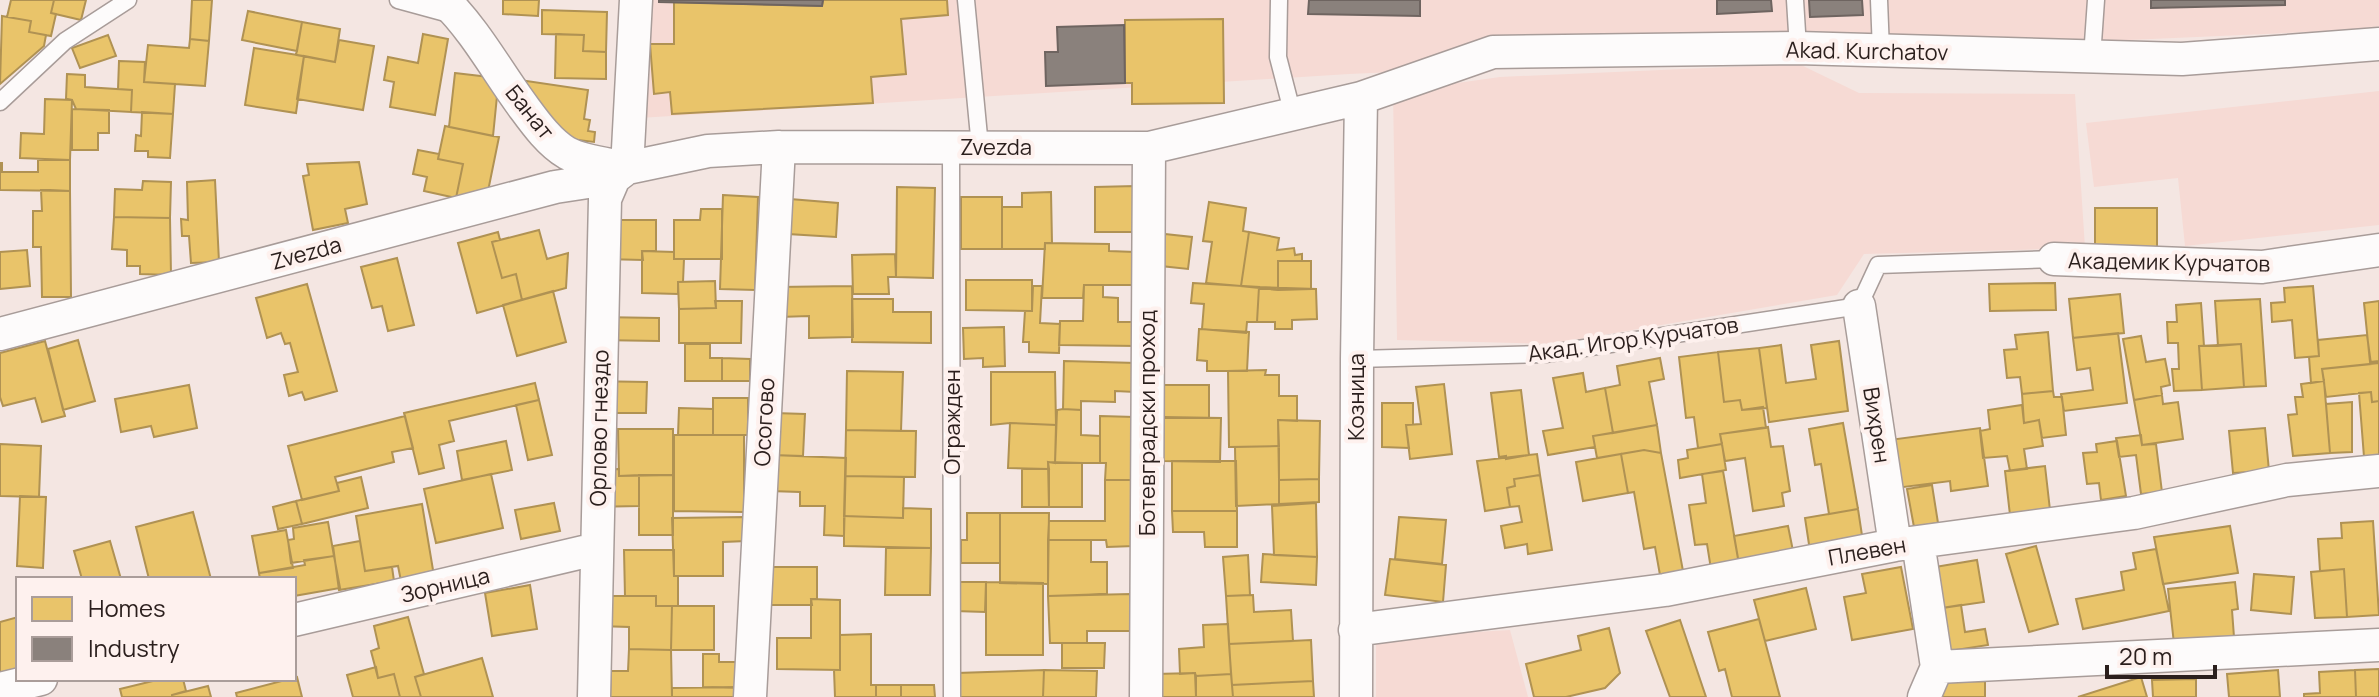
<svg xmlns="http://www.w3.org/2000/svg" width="2379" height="697" font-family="Manrope,sans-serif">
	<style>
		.built { fill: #f6dad4 }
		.homes { fill: #e9c46a; stroke: #b09253; stroke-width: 2 }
		.industry { fill: #8a817c; stroke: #6e6460; stroke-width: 2 }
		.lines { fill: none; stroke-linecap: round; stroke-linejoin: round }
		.lane-casing { stroke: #a89c99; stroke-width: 19 }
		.street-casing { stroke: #a89c99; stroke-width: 35 }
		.lane { stroke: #fdfbfb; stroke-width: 16 }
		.street { stroke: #fdfbfb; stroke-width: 32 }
		.labels { text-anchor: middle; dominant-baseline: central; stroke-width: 8; stroke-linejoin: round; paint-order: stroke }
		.street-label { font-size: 22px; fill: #2b1f1d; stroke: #fef1ee }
	</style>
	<rect width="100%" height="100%" fill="#f4e6e2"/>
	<path class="built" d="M 624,0 L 2379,0 L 2379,26 L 2357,30 L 1349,74 L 623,119 Z
		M 1799,64 L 1859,93 L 2075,94 L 2085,248 L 1864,254 L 1837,295 L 1550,344 L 1397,340 L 1393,92 L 1500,77 Z
		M 2379,91 L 2379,225 L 2185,246 L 2178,178 L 2094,187 L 2086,123 Z
		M 1510,630 L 1528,697 L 1376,697 L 1376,638 Z"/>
	<path class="homes" d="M 11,0 L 54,0 L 51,13 L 56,14 L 51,36 L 29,32 L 31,21 L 7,17 Z
		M 54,0 L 86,0 L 81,20 L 51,13 Z
		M 192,0 L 212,0 L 209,41 L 190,39 Z
		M 503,0 L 539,0 L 538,16 L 503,14 Z
		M 823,0 L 947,0 L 948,15 L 901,19 L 906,74 L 871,77 L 873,103 L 672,114 L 670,92 L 654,94 L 650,44 L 674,44 L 674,2 L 822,6 Z
		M 542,10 L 607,12 L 606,52 L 583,51 L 584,35 L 542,34 Z
		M 248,11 L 302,22 L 297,51 L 242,40 Z
		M 2,16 L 31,21 L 29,32 L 46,35 L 44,46 L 0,84 Z
		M 1223,19 L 1224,103 L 1132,104 L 1132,83 L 1125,83 L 1125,20 Z
		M 302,22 L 340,29 L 335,62 L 296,55 Z
		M 423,34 L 448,39 L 435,115 L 390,107 L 394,82 L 384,80 L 388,57 L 418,63 Z
		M 556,34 L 584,35 L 583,51 L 606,52 L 606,79 L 555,78 Z
		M 108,35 L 116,56 L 80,68 L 72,48 Z
		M 190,39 L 209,41 L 205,86 L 144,82 L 148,45 L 189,48 Z
		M 339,40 L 374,46 L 363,110 L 297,99 L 304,56 L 335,62 Z
		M 254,48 L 304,56 L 296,113 L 245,105 Z
		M 119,61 L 145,62 L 144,82 L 175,84 L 173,114 L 131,112 L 132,90 L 118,89 Z
		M 455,73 L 489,77 L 498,86 L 493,136 L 449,127 Z
		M 67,74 L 85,75 L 85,87 L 132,90 L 131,112 L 76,109 L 72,100 L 66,99 Z
		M 513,79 L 588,90 L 584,119 L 590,120 L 588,131 L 595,132 L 594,142 L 562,138 Z
		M 45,99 L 72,100 L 70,160 L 20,158 L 21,133 L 44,134 Z
		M 72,109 L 109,110 L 109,133 L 98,133 L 98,150 L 72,150 Z
		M 142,112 L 173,114 L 170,158 L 148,157 L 148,151 L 135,151 L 136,135 L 141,136 Z
		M 445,126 L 499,137 L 487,196 L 456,198 L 463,164 L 438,159 Z
		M 418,150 L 439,154 L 438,159 L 463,164 L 456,198 L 424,191 L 427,177 L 413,174 Z
		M 38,160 L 70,160 L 70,191 L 0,190 L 0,163 L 2,163 L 2,172 L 38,172 Z
		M 359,162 L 367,204 L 345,209 L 348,223 L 313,230 L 303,176 L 309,175 L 307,164 Z
		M 215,180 L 219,262 L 191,263 L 189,236 L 182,236 L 181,219 L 188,220 L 187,182 Z
		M 143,181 L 171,182 L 170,218 L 114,217 L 115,189 L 142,190 Z
		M 1135,186 L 1136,232 L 1095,232 L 1095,187 Z
		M 897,187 L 935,188 L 933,278 L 896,277 Z
		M 41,190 L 70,191 L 71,297 L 42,297 L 41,247 L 33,247 L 33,211 L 42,211 Z
		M 1051,192 L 1052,243 L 1045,243 L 1045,249 L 1002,249 L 1002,207 L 1022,207 L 1022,193 Z
		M 723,195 L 758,197 L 755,290 L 720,289 Z
		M 961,197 L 1002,197 L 1002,249 L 961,249 Z
		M 790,199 L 838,203 L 836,237 L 788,234 Z
		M 1209,202 L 1246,208 L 1243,231 L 1249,232 L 1241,286 L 1206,283 L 1212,242 L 1203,241 Z
		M 2095,208 L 2157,208 L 2157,252 L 2095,251 Z
		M 701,209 L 722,209 L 722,259 L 674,259 L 674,220 L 700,220 Z
		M 114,217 L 170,218 L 171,275 L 140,274 L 140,266 L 127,266 L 127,250 L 112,249 Z
		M 604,220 L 656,220 L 656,251 L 642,251 L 643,260 L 604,259 Z
		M 539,230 L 547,259 L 568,253 L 566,288 L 522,300 L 516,274 L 502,278 L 492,242 Z
		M 498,232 L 500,240 L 492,242 L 502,278 L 516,274 L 522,300 L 477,313 L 458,243 Z
		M 1249,232 L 1279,238 L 1277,250 L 1294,248 L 1295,255 L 1302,254 L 1302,261 L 1278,261 L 1278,290 L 1241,286 Z
		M 1165,234 L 1192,237 L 1188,269 L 1161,266 Z
		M 1045,243 L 1109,244 L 1109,251 L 1135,252 L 1134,285 L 1084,285 L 1083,298 L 1042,298 Z
		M 27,250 L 30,286 L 0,289 L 0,252 Z
		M 642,251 L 674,252 L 674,259 L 684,259 L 683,282 L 678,282 L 678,294 L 642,293 Z
		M 895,254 L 896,277 L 888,277 L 889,294 L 853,294 L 852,255 Z
		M 397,258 L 414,325 L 388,331 L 382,306 L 372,308 L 361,267 Z
		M 1278,261 L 1311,261 L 1311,289 L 1278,290 Z
		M 966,280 L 1032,280 L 1032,311 L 966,310 Z
		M 715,281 L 716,308 L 679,309 L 678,282 Z
		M 1193,283 L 1259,287 L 1257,322 L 1247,322 L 1246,333 L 1202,329 L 1204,304 L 1191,303 Z
		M 2055,283 L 2056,310 L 1990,311 L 1989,284 Z
		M 307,284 L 337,391 L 305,400 L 302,392 L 289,396 L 284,375 L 298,372 L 290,343 L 285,344 L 281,333 L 267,338 L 256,298 Z
		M 1084,285 L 1103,285 L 1103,297 L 1118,298 L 1118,322 L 1137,322 L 1137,346 L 1059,345 L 1060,321 L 1083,321 Z
		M 852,286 L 853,337 L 809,338 L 809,316 L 779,317 L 778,287 Z
		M 1033,286 L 1042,286 L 1040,323 L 1060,324 L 1059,353 L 1029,352 L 1029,342 L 1023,342 L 1025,311 L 1032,311 Z
		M 2313,286 L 2319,356 L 2295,358 L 2292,320 L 2272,322 L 2271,303 L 2285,302 L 2284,288 Z
		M 1259,287 L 1316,289 L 1317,319 L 1292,320 L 1292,329 L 1275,329 L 1275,322 L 1257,322 Z
		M 553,291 L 566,342 L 517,356 L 503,305 Z
		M 2120,294 L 2124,333 L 2073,338 L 2069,299 Z
		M 852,299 L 893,299 L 893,312 L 931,312 L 931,343 L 852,342 Z
		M 2260,299 L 2266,386 L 2244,387 L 2241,344 L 2218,346 L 2215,301 Z
		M 715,301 L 742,301 L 741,343 L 679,343 L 679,309 L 716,308 Z
		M 2379,301 L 2379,361 L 2370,362 L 2364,303 Z
		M 2201,303 L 2204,346 L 2199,346 L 2202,390 L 2174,391 L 2172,369 L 2179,369 L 2178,343 L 2168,343 L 2167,322 L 2177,322 L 2176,305 Z
		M 598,317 L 659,318 L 659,341 L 598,340 Z
		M 1004,327 L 1005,366 L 983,367 L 983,358 L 964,359 L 963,328 Z
		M 1199,329 L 1249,332 L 1247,371 L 1207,371 L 1207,361 L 1197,360 Z
		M 2048,332 L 2053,391 L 2022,394 L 2020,377 L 2007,378 L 2004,350 L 2017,349 L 2015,335 Z
		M 2118,333 L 2127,403 L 2064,411 L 2061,394 L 2093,390 L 2090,368 L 2077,370 L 2073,338 Z
		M 2367,335 L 2371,364 L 2322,369 L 2324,381 L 2311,383 L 2309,357 L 2319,356 L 2318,340 Z
		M 2141,336 L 2146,362 L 2165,359 L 2170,385 L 2161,387 L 2162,395 L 2134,400 L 2123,339 Z
		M 78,340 L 95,401 L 63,410 L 48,349 Z
		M 45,341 L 65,416 L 42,422 L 35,398 L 3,406 L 0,397 L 0,353 Z
		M 1839,341 L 1848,411 L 1769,422 L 1759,348 L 1781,345 L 1786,383 L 1816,379 L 1811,345 Z
		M 685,344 L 710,344 L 710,358 L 722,358 L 722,381 L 685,381 Z
		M 2241,344 L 2244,387 L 2202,390 L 2199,346 Z
		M 1759,348 L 1767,408 L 1742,410 L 1740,400 L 1724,402 L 1718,352 Z
		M 1718,352 L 1724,402 L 1740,400 L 1742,410 L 1763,407 L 1766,428 L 1720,434 L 1722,444 L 1698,448 L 1694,417 L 1686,418 L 1679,357 Z
		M 722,358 L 750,359 L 750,381 L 722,381 Z
		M 1660,358 L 1664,379 L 1649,382 L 1657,425 L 1613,433 L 1605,388 L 1620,385 L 1617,366 Z
		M 1064,361 L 1136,363 L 1135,392 L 1115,391 L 1115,402 L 1081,401 L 1081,410 L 1063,409 Z
		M 2379,363 L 2379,401 L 2372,402 L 2371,392 L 2326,397 L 2322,369 Z
		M 1266,370 L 1265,375 L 1279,375 L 1279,396 L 1297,396 L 1297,421 L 1278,420 L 1279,446 L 1229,447 L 1228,371 Z
		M 847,371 L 903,372 L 901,431 L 846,430 Z
		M 991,372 L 1055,372 L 1056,425 L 1010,423 L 991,425 Z
		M 1583,373 L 1586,392 L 1605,388 L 1613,433 L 1593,436 L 1595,447 L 1548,455 L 1543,431 L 1563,428 L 1553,378 Z
		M 589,381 L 647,382 L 646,413 L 589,413 Z
		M 2324,381 L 2330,453 L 2293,456 L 2288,415 L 2297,414 L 2295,397 L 2303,397 L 2301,384 Z
		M 535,383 L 539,400 L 449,421 L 454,441 L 439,445 L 444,468 L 419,474 L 404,413 Z
		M 1444,384 L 1452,454 L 1410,459 L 1406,425 L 1421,424 L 1416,387 Z
		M 189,385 L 197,428 L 154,437 L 151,426 L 121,432 L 115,399 Z
		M 1160,385 L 1209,385 L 1209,418 L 1160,418 Z
		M 1521,390 L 1529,455 L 1506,459 L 1506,456 L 1499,457 L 1491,393 Z
		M 2053,391 L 2054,397 L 2062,397 L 2066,435 L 2042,438 L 2039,420 L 2024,423 L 2022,394 Z
		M 2371,392 L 2372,402 L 2379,401 L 2379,456 L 2364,457 L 2359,393 Z
		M 2162,395 L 2163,404 L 2178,402 L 2183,439 L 2142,445 L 2134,400 Z
		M 713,398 L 748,398 L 748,435 L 713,435 Z
		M 539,400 L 552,455 L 528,460 L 516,405 Z
		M 2352,402 L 2352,452 L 2330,453 L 2326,404 Z
		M 1382,403 L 1413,403 L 1413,425 L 1406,425 L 1409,448 L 1382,447 Z
		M 2022,405 L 2024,423 L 2039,420 L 2043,446 L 2024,449 L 2027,469 L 2010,471 L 2007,456 L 1983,458 L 1980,431 L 1990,429 L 1988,410 Z
		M 679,408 L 713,409 L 713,435 L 678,435 Z
		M 1063,409 L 1081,410 L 1081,435 L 1100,436 L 1100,463 L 1055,463 L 1057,410 Z
		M 774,413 L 805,414 L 803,456 L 772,455 Z
		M 405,416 L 413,448 L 392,452 L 394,462 L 335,477 L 339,491 L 302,500 L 288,446 Z
		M 1100,416 L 1134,417 L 1134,480 L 1105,480 L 1106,463 L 1100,463 Z
		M 1164,417 L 1221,418 L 1220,462 L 1163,461 Z
		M 1278,420 L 1320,421 L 1319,479 L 1279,480 Z
		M 1010,423 L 1056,425 L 1055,463 L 1048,462 L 1049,469 L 1008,468 Z
		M 1843,423 L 1858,509 L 1829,514 L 1821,464 L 1815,465 L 1809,429 Z
		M 1657,425 L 1661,453 L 1644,450 L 1597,458 L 1593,436 Z
		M 1768,427 L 1771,447 L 1783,446 L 1790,491 L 1782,493 L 1784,506 L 1753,511 L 1745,458 L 1725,461 L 1720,434 Z
		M 1980,428 L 1988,486 L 1951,491 L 1950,481 L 1896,488 L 1889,440 Z
		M 2265,428 L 2269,471 L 2233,473 L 2229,431 Z
		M 618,429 L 673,429 L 673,475 L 619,476 Z
		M 846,430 L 916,431 L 915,477 L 845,476 Z
		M 674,435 L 744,435 L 744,512 L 674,511 Z
		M 2141,435 L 2142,445 L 2156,444 L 2162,492 L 2141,494 L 2136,455 L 2119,457 L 2116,438 Z
		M 506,441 L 512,470 L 462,480 L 457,451 Z
		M 2117,441 L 2126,496 L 2101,500 L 2099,483 L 2087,484 L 2083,453 L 2097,452 L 2096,444 Z
		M 0,444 L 41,446 L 39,497 L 0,496 Z
		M 1722,444 L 1726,470 L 1680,478 L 1678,460 L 1688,458 L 1687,450 Z
		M 1279,446 L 1279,504 L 1236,506 L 1235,447 Z
		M 1644,450 L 1661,453 L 1683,571 L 1660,575 L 1655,547 L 1644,549 L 1634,492 L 1628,493 L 1621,454 Z
		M 1537,454 L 1540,475 L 1514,479 L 1515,486 L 1507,488 L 1510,507 L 1485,511 L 1477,461 Z
		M 1621,454 L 1628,493 L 1583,501 L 1576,462 Z
		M 772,455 L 846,458 L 844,536 L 824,535 L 825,506 L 800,506 L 800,492 L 770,491 Z
		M 1172,461 L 1236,461 L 1237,511 L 1172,511 Z
		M 1048,462 L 1082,463 L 1082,507 L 1049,507 Z
		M 2045,466 L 2050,510 L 2010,515 L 2005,471 Z
		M 619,469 L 619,476 L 639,475 L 639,506 L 589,507 L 587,470 Z
		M 1022,469 L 1049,469 L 1049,507 L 1022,507 Z
		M 1723,471 L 1739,564 L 1711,569 L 1707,544 L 1695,545 L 1689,505 L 1706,503 L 1702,474 Z
		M 491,474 L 503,528 L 436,543 L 424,489 Z
		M 639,475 L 673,475 L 673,535 L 639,535 Z
		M 1540,475 L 1552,550 L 1528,554 L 1527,544 L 1505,548 L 1501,526 L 1522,522 L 1519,506 L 1510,507 L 1507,488 L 1515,486 L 1514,479 Z
		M 845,476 L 904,477 L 903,518 L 844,516 Z
		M 361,477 L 368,508 L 302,524 L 296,501 L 339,491 L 337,483 Z
		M 1319,479 L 1319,502 L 1279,504 L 1279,480 Z
		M 1105,480 L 1134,480 L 1134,546 L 1107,547 L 1106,540 L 1048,540 L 1049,521 L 1105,521 Z
		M 1932,485 L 1938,523 L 1914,527 L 1907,489 Z
		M 20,496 L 46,497 L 43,568 L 17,566 Z
		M 296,501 L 302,524 L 278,529 L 273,507 Z
		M 554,503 L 560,531 L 521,539 L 515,510 Z
		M 1316,503 L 1317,557 L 1274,555 L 1272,506 Z
		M 422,504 L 434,576 L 401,581 L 398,566 L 365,571 L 356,516 Z
		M 903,508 L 931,509 L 931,548 L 844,546 L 844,516 L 903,518 Z
		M 1858,509 L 1863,542 L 1810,551 L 1805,518 Z
		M 1172,511 L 1237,511 L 1237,547 L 1205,547 L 1204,532 L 1173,532 Z
		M 193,512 L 211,579 L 149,579 L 136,527 Z
		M 967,513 L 1000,513 L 1000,563 L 961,563 L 961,540 L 967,540 Z
		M 1000,513 L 1049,513 L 1048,584 L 1000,583 Z
		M 745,517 L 746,541 L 723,542 L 723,576 L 674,576 L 672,518 Z
		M 1399,517 L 1446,520 L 1442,564 L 1395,559 Z
		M 2373,521 L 2379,615 L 2347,617 L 2344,569 L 2320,571 L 2318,539 L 2342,538 L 2341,523 Z
		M 328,522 L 334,556 L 291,563 L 288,540 L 294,539 L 293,528 Z
		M 1788,526 L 1795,561 L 1740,570 L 1734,536 Z
		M 2230,526 L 2238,573 L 2163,584 L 2154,537 Z
		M 286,530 L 293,568 L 259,573 L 252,536 Z
		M 1048,540 L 1091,540 L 1091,562 L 1107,562 L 1107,594 L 1048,596 Z
		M 110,541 L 121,579 L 82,579 L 74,551 Z
		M 360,541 L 365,571 L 392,567 L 394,581 L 339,590 L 333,546 Z
		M 2036,546 L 2058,624 L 2029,632 L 2006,554 Z
		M 886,548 L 931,548 L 930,595 L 885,595 Z
		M 2156,549 L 2169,611 L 2083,629 L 2076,599 L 2124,590 L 2121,572 L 2136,569 L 2133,553 Z
		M 624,550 L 674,550 L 674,576 L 678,576 L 678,606 L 656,606 L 656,596 L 625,596 Z
		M 1263,554 L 1317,557 L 1316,585 L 1261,582 Z
		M 1248,555 L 1250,595 L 1226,596 L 1223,557 Z
		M 334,556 L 340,588 L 294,596 L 294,579 L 260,579 L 259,573 L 305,565 L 304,560 Z
		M 1390,559 L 1446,565 L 1443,602 L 1385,595 Z
		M 1977,560 L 1984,602 L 1935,609 L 1929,568 Z
		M 765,567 L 817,567 L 817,599 L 811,599 L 812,605 L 765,605 Z
		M 1901,567 L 1913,629 L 1852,640 L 1844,597 L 1866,593 L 1862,574 Z
		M 2344,569 L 2347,617 L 2315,618 L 2311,572 Z
		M 2254,574 L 2294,577 L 2291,614 L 2251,610 Z
		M 956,582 L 986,582 L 985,612 L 955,611 Z
		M 986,582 L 1043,583 L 1043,655 L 986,655 Z
		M 2235,582 L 2238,609 L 2232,610 L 2234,637 L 2174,644 L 2168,589 Z
		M 530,585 L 537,629 L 492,636 L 485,593 Z
		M 1806,588 L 1816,629 L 1765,641 L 1754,600 Z
		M 1130,594 L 1130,631 L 1087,631 L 1087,643 L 1050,643 L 1048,596 Z
		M 1253,595 L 1254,612 L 1291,610 L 1293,641 L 1229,644 L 1226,596 Z
		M 599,596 L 656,596 L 656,606 L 672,606 L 671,650 L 629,649 L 629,627 L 599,626 Z
		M 811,599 L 840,600 L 840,670 L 777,669 L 777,638 L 811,638 Z
		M 1961,605 L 1965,632 L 1985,629 L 1988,645 L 1943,652 L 1935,609 Z
		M 672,606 L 714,606 L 714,650 L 671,650 Z
		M 18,617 L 18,671 L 0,675 L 0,622 Z
		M 408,617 L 424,674 L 415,677 L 421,697 L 400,697 L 394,674 L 378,678 L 371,651 L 379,648 L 374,626 Z
		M 1759,619 L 1780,697 L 1732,697 L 1725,669 L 1719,671 L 1708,632 Z
		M 1680,620 L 1706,697 L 1670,697 L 1646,631 Z
		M 1228,624 L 1231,674 L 1196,676 L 1195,673 L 1180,674 L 1179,649 L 1204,647 L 1203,625 Z
		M 1609,628 L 1620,673 L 1605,688 L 1566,697 L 1534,697 L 1526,664 L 1581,650 L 1578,636 Z
		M 871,634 L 871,685 L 876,685 L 876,697 L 835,697 L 834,670 L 840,670 L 840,635 Z
		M 1311,640 L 1313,681 L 1232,685 L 1229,644 Z
		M 1062,643 L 1105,643 L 1104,668 L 1062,668 Z
		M 629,649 L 671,650 L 672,697 L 610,697 L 611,671 L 628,671 Z
		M 703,654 L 719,654 L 719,662 L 743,662 L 743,688 L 703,687 Z
		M 482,658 L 493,697 L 421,697 L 415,677 Z
		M 376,667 L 378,678 L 394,674 L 400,697 L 353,697 L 347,675 Z
		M 2379,669 L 2379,697 L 2356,697 L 2355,670 Z
		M 1044,670 L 1043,697 L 957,697 L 957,673 Z
		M 1044,670 L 1097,671 L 1096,697 L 1043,697 Z
		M 2278,670 L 2280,697 L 2229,697 L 2227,674 Z
		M 2355,670 L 2356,697 L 2304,697 L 2304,694 L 2320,693 L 2319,672 Z
		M 1195,673 L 1196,697 L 1156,697 L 1155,674 Z
		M 1231,674 L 1233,697 L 1196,697 L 1196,676 Z
		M 297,677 L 302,697 L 237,697 L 236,693 Z
		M 2141,677 L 2147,697 L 2078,697 Z
		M 161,679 L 183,679 L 186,691 L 172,695 L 172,697 L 122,697 L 120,689 Z
		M 2196,679 L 2196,697 L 2153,697 L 2152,680 Z
		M 1313,681 L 1314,697 L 1233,697 L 1232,685 Z
		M 1985,681 L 1985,697 L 1942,697 L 1941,682 Z
		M 876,685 L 901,685 L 901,697 L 876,697 Z
		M 901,685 L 934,685 L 935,697 L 901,697 Z
		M 208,686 L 211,697 L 172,697 L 172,695 Z
		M 734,687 L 734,697 L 672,697 L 672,688 Z"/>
	<path class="industry" d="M 659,0 L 823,0 L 822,6 L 659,2 Z
		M 1309,0 L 1420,0 L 1420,16 L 1308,14 Z
		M 1717,0 L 1771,0 L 1772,11 L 1717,14 Z
		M 1809,0 L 1862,0 L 1863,15 L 1810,17 Z
		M 2151,0 L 2285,0 L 2285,5 L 2151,8 Z
		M 1124,25 L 1125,83 L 1046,86 L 1045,52 L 1058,52 L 1057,27 Z"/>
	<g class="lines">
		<g class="lane-casing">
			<path id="lane" d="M 398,0 L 453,15
				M 966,0 L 980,147
				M 1279,0 L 1278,57 L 1293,115
				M 1795,0 L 1798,48
				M 1879,0 L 1881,51
				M 2092,57 L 2096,0
				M 0,102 L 65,41 L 128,0
				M 951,147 L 952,697
				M 1357,359 L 1545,354 L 1859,306 L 1878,265 L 2054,259"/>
		</g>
		<g class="street-casing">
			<path id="street" d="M 444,0 C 476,31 498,73 525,109 C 536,124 550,143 567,153 C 584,162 609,164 627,168 L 636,0
				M 2054,259 L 2262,267 L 2379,250
				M 1859,306 L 1895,545
				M 0,334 L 555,187 L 614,178
				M 1918,542 L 1937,667 L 1924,697
				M 294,620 L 596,549
				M 1355,630 L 1665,590 L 1895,545 L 2134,513 L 2287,480 L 2379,471
				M 1937,667 L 2379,645
				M 0,689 L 41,679
				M 594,697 L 605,199 L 614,178 L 627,168 L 708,151 L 779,147 L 1149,148 L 1361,98 L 1493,52 L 1798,48 L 2182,59 L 2379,44
				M 750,697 L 779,147
				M 1146,697 L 1149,148
				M 1356,697 L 1357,359 L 1361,98"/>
		</g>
		<use href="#lane" class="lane"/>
		<use href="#street" class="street"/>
	</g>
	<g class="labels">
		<g class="street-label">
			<text transform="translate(1867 51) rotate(1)">Akad. Kurchatov</text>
			<text transform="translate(530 112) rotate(51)">Банат</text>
			<text x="996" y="147">Zvezda</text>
			<text transform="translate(306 253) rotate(-15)">Zvezda</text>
			<text transform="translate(2169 262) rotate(1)">Академик Курчатов</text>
			<text transform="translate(1633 339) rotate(-8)">Акад. Игор Курчатов</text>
			<text transform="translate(1356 397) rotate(-90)">Козница</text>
			<text transform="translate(764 422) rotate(-87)">Осогово</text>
			<text transform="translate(952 422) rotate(-90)">Огражден</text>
			<text transform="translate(1147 423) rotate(-90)">Ботевградски проход</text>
			<text transform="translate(1877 425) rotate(81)">Вихрен</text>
			<text transform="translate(599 428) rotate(-89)">Орлово гнездо</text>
			<text transform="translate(1867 551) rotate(-10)">Плевен</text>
			<text transform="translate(445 585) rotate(-13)">Зорница</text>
		</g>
	</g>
	<rect x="16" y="577" width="280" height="104" fill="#fef1ee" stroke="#aa9d9a" stroke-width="2"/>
	<rect x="32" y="597" width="40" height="24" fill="#e9c46a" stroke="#aa9d9a" stroke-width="2"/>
	<text x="88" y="617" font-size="24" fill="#2b1f1d">Homes</text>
	<rect x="32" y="637" width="40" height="24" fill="#8a817c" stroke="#aa9d9a" stroke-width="2"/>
	<text x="88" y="657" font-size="24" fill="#2b1f1d">Industry</text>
	<path d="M2107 665v12h108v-12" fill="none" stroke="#2b1f1d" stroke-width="4"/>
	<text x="2119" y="665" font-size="24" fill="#2b1f1d" stroke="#fef1ee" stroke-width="6" paint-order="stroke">20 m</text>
</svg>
